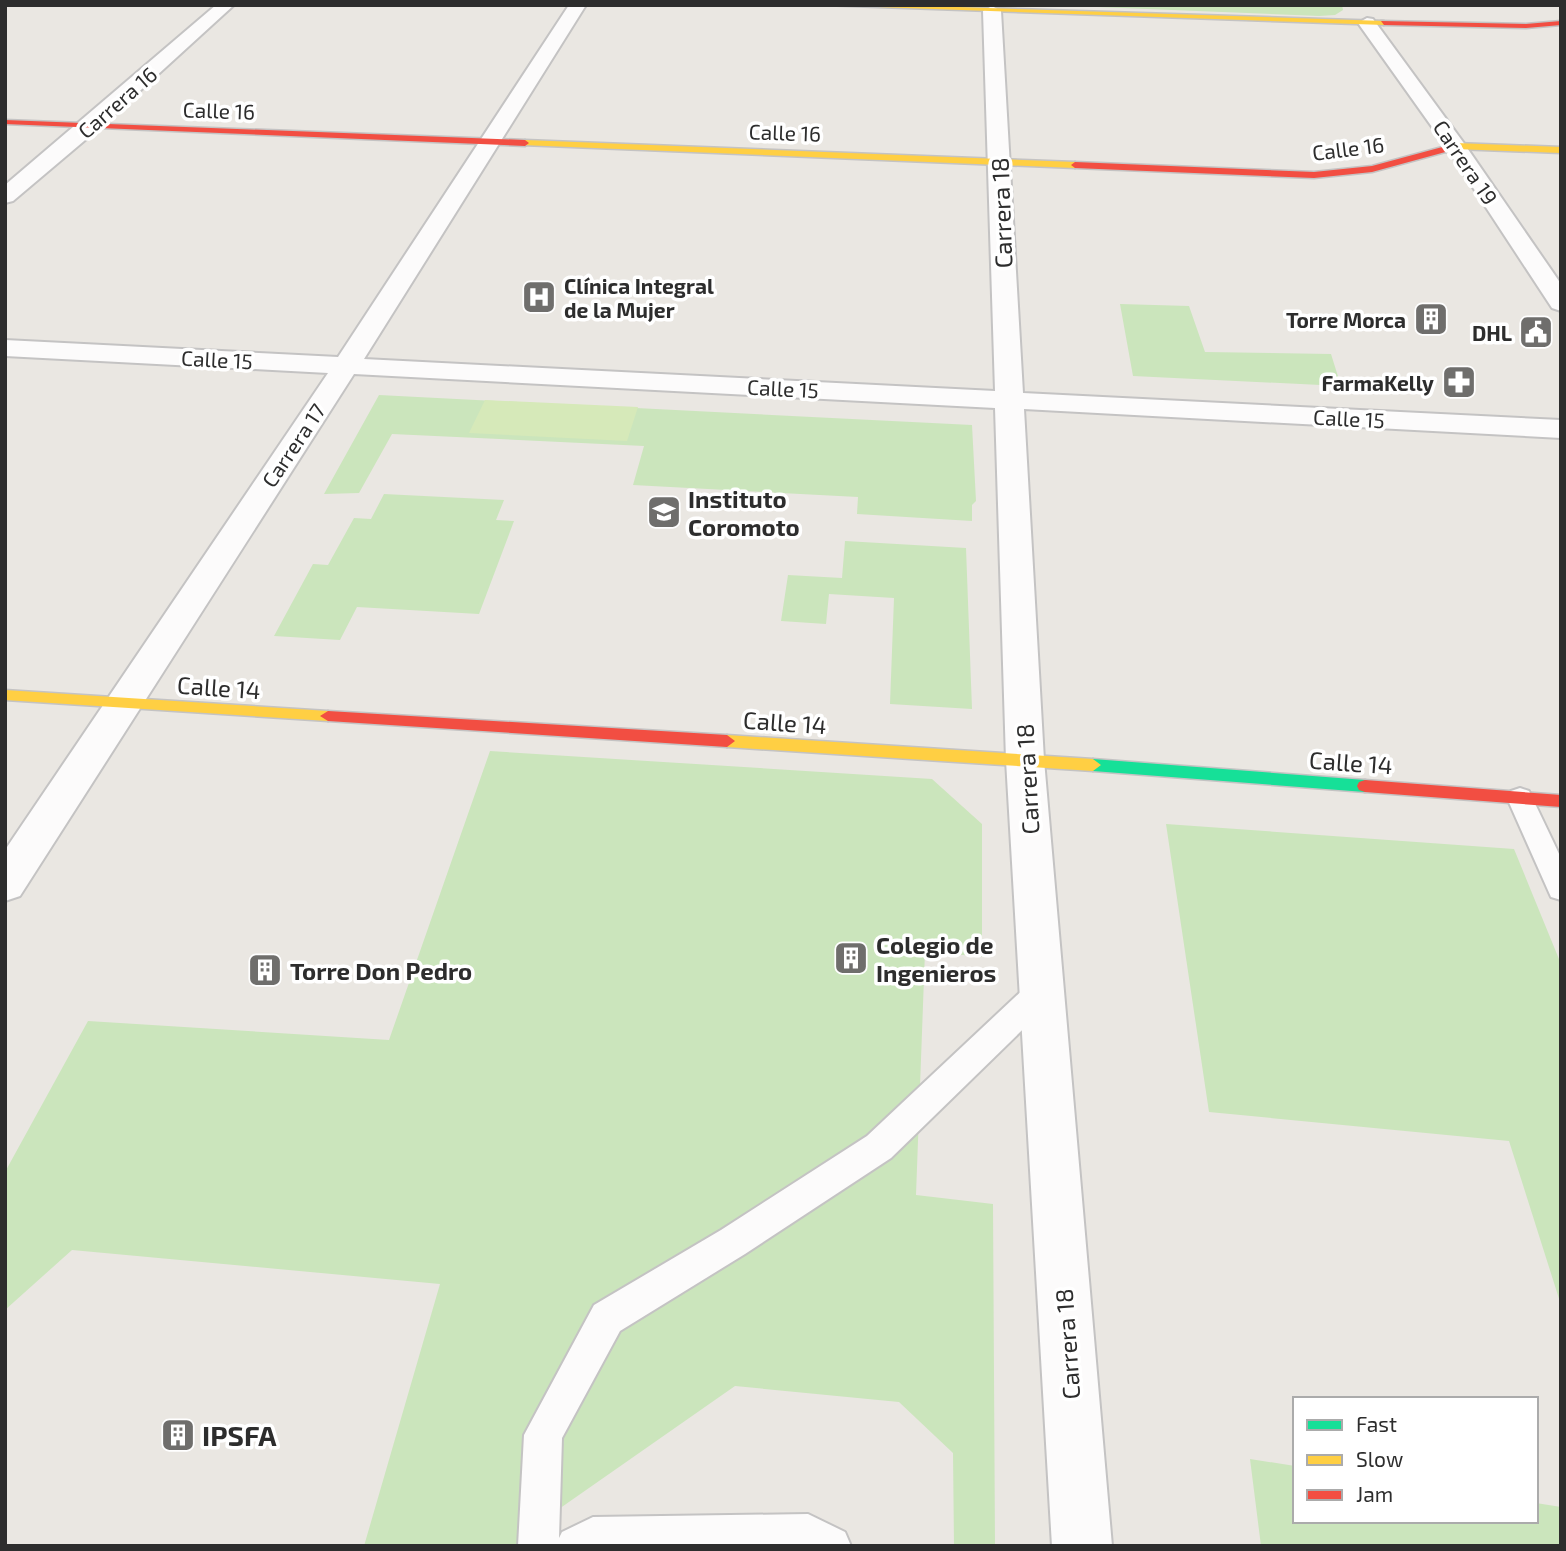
<svg xmlns="http://www.w3.org/2000/svg" width="1566" height="1551" font-family="'Exo 2',sans-serif">
	<style>
		.green { fill: #cbe5bc }
		.pitch { fill: #d6e9b9 }
		.lines { fill: none; stroke-linecap: round; stroke-linejoin: round }
		.lane-casing { stroke: #c4c3c3; stroke-width: 4 }
		.street-casing { stroke: #c4c3c3; stroke-width: 4 }
		.fast-casing { stroke: #c4c3c3; stroke-width: 3 }
		.slow-casing { stroke: #c4c3c3; stroke-width: 3 }
		.jam-casing { stroke: #c4c3c3; stroke-width: 3 }
		.lane { fill: #fcfbfb; fill-rule: evenodd }
		.street { fill: #fcfbfb; fill-rule: evenodd }
		.fast { fill: #16e098; fill-rule: evenodd }
		.slow { fill: #ffcf43; fill-rule: evenodd }
		.jam { fill: #f24e42; fill-rule: evenodd }
		.labels { text-anchor: middle; dominant-baseline: central; stroke-width: 7; stroke-linejoin: round; paint-order: stroke }
		.far-street-label { font-size: 21px; fill: #2d2d2d; stroke: #fff }
		.far-poi-label { font-size: 21px; font-weight: bold; fill: #2d2d2d; stroke: #fff; text-anchor: end }
		.street-label { font-size: 24px; fill: #2d2d2d; stroke: #fff }
		.poi-label { font-size: 24px; font-weight: bold; fill: #2d2d2d; stroke: #fff; text-anchor: start }
		.near-poi-label { font-size: 28px; font-weight: bold; fill: #2d2d2d; stroke: #fff; text-anchor: start }
	</style>
	<rect width="100%" height="100%" fill="#eae7e2"/>
	<path class="green" d="M 1047,5 L 1342,5 L 1343,10 L 1335,15 L 1319,16 Z
		M 1120,304 L 1189,306 L 1205,352 L 1331,354 L 1341,386 L 1133,376 Z
		M 379,395 L 972,425 L 976,501 L 972,505 L 972,521 L 857,514 L 858,497 L 633,485 L 644,446 L 392,434 L 359,493 L 324,494 Z
		M 384,494 L 504,500 L 496,520 L 514,521 L 479,614 L 357,607 L 340,640 L 274,636 L 313,564 L 328,565 L 354,518 L 371,519 Z
		M 845,541 L 966,548 L 972,709 L 890,704 L 894,598 L 829,594 L 826,624 L 781,621 L 788,575 L 842,578 Z
		M 490,751 L 932,779 L 982,824 L 982,957 L 925,951 L 916,1195 L 993,1204 L 995,1546 L 954,1546 L 953,1453 L 899,1402 L 735,1386 L 526,1532 L 523,1546 L 364,1546 L 440,1284 L 72,1250 L 5,1310 L 5,1172 L 88,1021 L 389,1040 Z
		M 1166,824 L 1514,849 L 1561,964 L 1561,1305 L 1509,1141 L 1209,1112 Z
		M 1250,1459 L 1295,1466 L 1295,1521 L 1536,1521 L 1536,1503 L 1561,1507 L 1561,1546 L 1261,1546 Z"/>
	<path class="pitch" d="M 485,400 L 638,407 L 627,441 L 469,433 Z"/>
	<g class="lines">
		<g class="lane-casing">
			<path id="lane" d="M 1520,788 L 1529,791 L 1561,858 L 1561,900 L 1551,897 L 1507,798 L 1511,791 Z
				M 1041,979 L 1052,983 L 1056,992 L 1052,1001 L 891,1158 L 745,1254 L 620,1331 L 562,1438 L 559,1538 L 562,1532 L 593,1517 L 808,1514 L 845,1532 L 851,1546 L 518,1546 L 524,1435 L 594,1305 L 721,1230 L 867,1136 L 1030,983 Z"/>
		</g>
		<g class="street-casing">
			<path id="street" d="M 216,5 L 234,5 L 97,130 L 13,201 L 5,203 L 5,185 Z
				M 569,5 L 586,5 L 364,359 L 995,391 L 983,11 L 992,6 L 1001,11 L 1023,393 L 1561,420 L 1561,438 L 1024,409 L 1044,760 L 1112,1546 L 1052,1546 L 1006,760 L 995,408 L 354,374 L 20,896 L 5,901 L 5,850 L 328,373 L 5,356 L 5,340 L 338,357 Z
				M 1367,18 L 1373,19 L 1463,142 L 1561,284 L 1561,311 L 1552,308 L 1447,148 L 1358,23 Z"/>
		</g>
		<g class="fast-casing">
			<path id="fast" d="M 1093,759 L 1365,780 L 1371,782 L 1373,786 L 1371,790 L 1365,792 L 1093,771 L 1085,765 Z"/>
		</g>
		<g class="slow-casing">
			<path id="slow" d="M 822,5 L 898,5 L 1384,21 L 1388,23 L 1384,25 Z
				M 525,140 L 1075,162 L 1079,165 L 1075,168 L 522,145 L 521,143 Z
				M 1456,143 L 1561,147 L 1561,153 L 1456,149 L 1446,152 L 1442,149 Z
				M 5,690 L 328,711 L 336,716 L 328,721 L 5,700 Z
				M 727,735 L 1093,759 L 1101,765 L 1093,771 L 727,747 L 719,741 Z"/>
		</g>
		<g class="jam-casing">
			<path id="jam" d="M 1381,21 L 1526,24 L 1561,21 L 1561,25 L 1526,28 L 1384,25 Z
				M 5,120 L 525,140 L 529,143 L 525,146 L 5,124 Z
				M 1446,146 L 1450,149 L 1449,151 L 1372,172 L 1314,178 L 1075,168 L 1071,165 L 1075,162 L 1314,172 L 1372,166 Z
				M 328,711 L 727,735 L 735,741 L 727,747 L 328,721 L 320,716 Z
				M 1365,780 L 1561,795 L 1561,807 L 1365,792 L 1359,790 L 1357,786 L 1359,782 Z"/>
		</g>
		<use href="#lane" class="lane"/>
		<use href="#street" class="street"/>
		<use href="#fast" class="fast"/>
		<use href="#slow" class="slow"/>
		<use href="#jam" class="jam"/>
	</g>
	<defs>
		<g id="hospital-square" transform="scale(1.75)"><rect x="-9" y="-9" width="18" height="18" rx="4" fill="#6f6e6c" stroke="#fff"/><path d="M-5-5h3v3.5h4V-5h3V5h-3V1.5h-4V5h-3Z" fill="#fff"/></g>
		<g id="building-square" transform="scale(1.75)"><rect x="-9" y="-9" width="18" height="18" rx="4" fill="#6f6e6c" stroke="#fff"/><path d="M-4-6H4V6H1V3H-1V6H-4ZM-2.5-4.3h1.7v1.8h-1.7ZM.8-4.3h1.7v1.8H.8ZM-2.5-1h1.7V.8h-1.7ZM.8-1h1.7V.8H.8Z" fill="#fff"/></g>
		<g id="civic-square" transform="scale(1.75)"><rect x="-9" y="-9" width="18" height="18" rx="4" fill="#6f6e6c" stroke="#fff"/><path d="M-.6-6.5H3V-4.5H.6V-3L4-1V1h2V6H-6V1h2V-1L-.6-3ZM-1.2 2.5V6h2.4V2.5Z" fill="#fff"/></g>
		<g id="pharmacy-square" transform="scale(1.75)"><rect x="-9" y="-9" width="18" height="18" rx="4" fill="#6f6e6c" stroke="#fff"/><path d="M-2-6h4v4h4v4h-4v4h-4v-4h-4v-4h4Z" fill="#fff"/></g>
		<g id="school-square" transform="scale(1.75)"><rect x="-9" y="-9" width="18" height="18" rx="4" fill="#6f6e6c" stroke="#fff"/><path d="M0-5L7-2L0 1L-7-2ZM-4 1L0 2.5L4 1V4Q0 6-4 4Z" fill="#fff"/></g>
	</defs>
	<g fill-rule="evenodd">
		<use href="#hospital-square" x="539" y="297"/>
		<use href="#building-square" x="1431" y="319"/>
		<use href="#civic-square" x="1536" y="332"/>
		<use href="#pharmacy-square" x="1459" y="382"/>
		<use href="#school-square" x="664" y="512"/>
		<use href="#building-square" x="851" y="958"/>
		<use href="#building-square" x="265" y="970"/>
		<use href="#building-square" x="178" y="1435"/>
	</g>
	<g class="labels">
		<g class="far-street-label">
			<text transform="translate(117 102) rotate(-41)">Carrera 16</text>
			<text transform="translate(219 110) rotate(2)">Calle 16</text>
			<text transform="translate(785 132) rotate(2)">Calle 16</text>
			<text transform="translate(1348 148) rotate(-7)">Calle 16</text>
			<text transform="translate(1466 162) rotate(56)">Carrera 19</text>
			<text transform="translate(217 359) rotate(3)">Calle 15</text>
			<text transform="translate(783 388) rotate(3)">Calle 15</text>
			<text transform="translate(1349 418) rotate(3)">Calle 15</text>
			<text transform="translate(293 445) rotate(-56)">Carrera 17</text>
		</g>
		<g class="far-poi-label">
			<text x="564" y="285" text-anchor="start">Clínica Integral<tspan x="564" dy="24">de la Mujer</tspan></text>
			<text x="1406" y="319">Torre Morca</text>
			<text x="1512" y="332">DHL</text>
			<text x="1434" y="382">FarmaKelly</text>
		</g>
		<g class="street-label">
			<text transform="translate(1001 213) rotate(-92)">Carrera 18</text>
			<text transform="translate(219 687) rotate(4)">Calle 14</text>
			<text transform="translate(785 722) rotate(4)">Calle 14</text>
			<text transform="translate(1351 762) rotate(4)">Calle 14</text>
			<text transform="translate(1027 779) rotate(-93)">Carrera 18</text>
			<text transform="translate(1067 1344) rotate(-94)">Carrera 18</text>
		</g>
		<g class="poi-label">
			<text x="688" y="498">Instituto<tspan x="688" dy="28">Coromoto</tspan></text>
			<text x="876" y="944">Colegio de<tspan x="876" dy="28">Ingenieros</tspan></text>
			<text x="290" y="970">Torre Don Pedro</text>
		</g>
		<g class="near-poi-label">
			<text x="202" y="1435">IPSFA</text>
		</g>
	</g>
	<rect width="1566" height="1551" fill="none" stroke="#2d2d2d" stroke-width="14"/>
	<rect x="1293" y="1397" width="245" height="126" fill="#ffffff" stroke="#ababab" stroke-width="2"/>
	<rect x="1307" y="1420" width="35" height="10" fill="#16e098" stroke="#ababab" stroke-width="2"/>
	<text x="1356" y="1432" font-size="21" fill="#2d2d2d">Fast</text>
	<rect x="1307" y="1455" width="35" height="10" fill="#ffcf43" stroke="#ababab" stroke-width="2"/>
	<text x="1356" y="1467" font-size="21" fill="#2d2d2d">Slow</text>
	<rect x="1307" y="1490" width="35" height="10" fill="#f24e42" stroke="#ababab" stroke-width="2"/>
	<text x="1356" y="1502" font-size="21" fill="#2d2d2d">Jam</text>
</svg>
